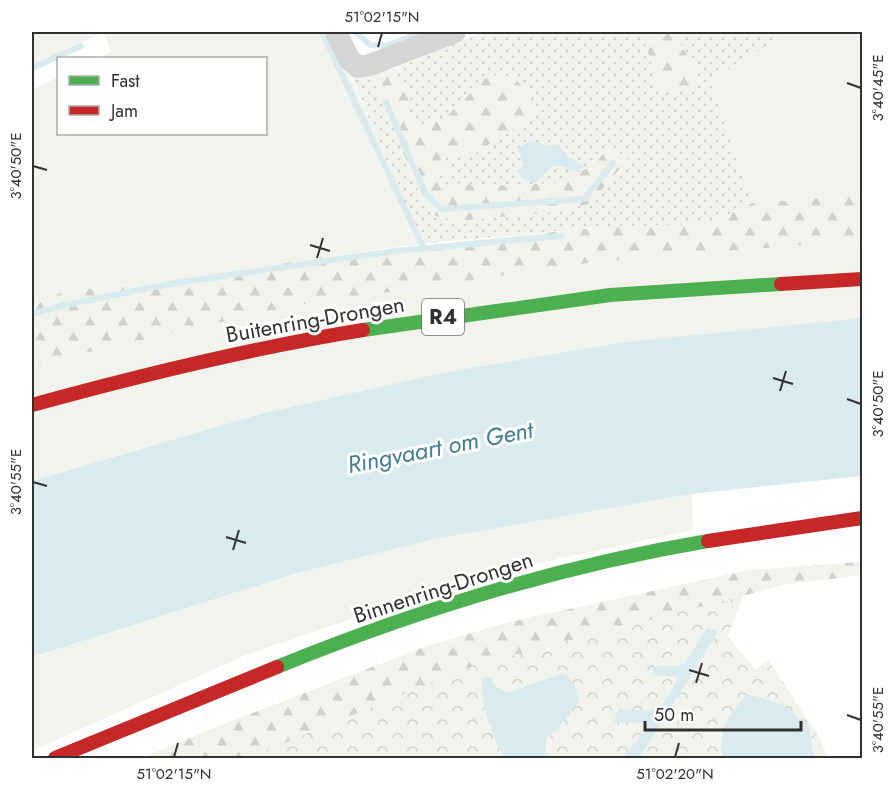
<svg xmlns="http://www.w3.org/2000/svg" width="894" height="790" font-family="Jost,sans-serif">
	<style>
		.grass { fill: #f1f3ec }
		.forest { fill: url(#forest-firs) }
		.park { fill: url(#park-crowns) }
		.garden { fill: url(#garden-dots) }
		.water { fill: #daebf0 }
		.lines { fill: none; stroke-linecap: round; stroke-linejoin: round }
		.stream { stroke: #daebf0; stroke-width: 6 }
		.street { stroke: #d5d5d5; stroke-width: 22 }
		.fast { stroke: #4caf50; stroke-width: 14 }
		.jam { stroke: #c62828; stroke-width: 14 }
		.ticks { fill: none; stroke: #313131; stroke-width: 2 }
		.labels { text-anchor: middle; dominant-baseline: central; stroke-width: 6; stroke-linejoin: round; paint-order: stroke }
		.shield { fill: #fff; stroke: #6f6f6f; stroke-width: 1.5 }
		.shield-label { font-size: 21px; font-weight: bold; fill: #313131 }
		.street-label { font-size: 22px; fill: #313131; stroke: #fff }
		.water-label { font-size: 24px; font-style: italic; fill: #417e91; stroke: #fff }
		.neatline { fill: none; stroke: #313131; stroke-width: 2 }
		.ticks-label { font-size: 15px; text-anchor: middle; fill: #313131 }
	</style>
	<defs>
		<pattern id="forest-firs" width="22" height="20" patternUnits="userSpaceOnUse" patternTransform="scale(1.5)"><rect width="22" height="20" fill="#f1f3ec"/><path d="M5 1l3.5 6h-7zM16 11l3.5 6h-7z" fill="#cfd1cb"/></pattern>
		<pattern id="park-crowns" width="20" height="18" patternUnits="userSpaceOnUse" patternTransform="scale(1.5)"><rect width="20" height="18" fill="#f1f3ec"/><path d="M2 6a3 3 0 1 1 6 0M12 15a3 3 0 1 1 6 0" fill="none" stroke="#cfd1cb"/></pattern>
		<pattern id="garden-dots" width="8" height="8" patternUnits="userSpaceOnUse" patternTransform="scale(1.5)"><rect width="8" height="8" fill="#f1f3ec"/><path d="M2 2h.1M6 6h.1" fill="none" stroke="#cfd1cb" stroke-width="1.8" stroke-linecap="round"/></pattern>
	</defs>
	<rect width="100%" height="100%" fill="#fff"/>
	<path class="grass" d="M 32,32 L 328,32 C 365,100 389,174 422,244 L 334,255 L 187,280 L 65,291 L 32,306 L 32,90 L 58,77 L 58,134 L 266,134 L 266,58 L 99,58 L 111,52 L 104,32 L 32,66 Z
		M 781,32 L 862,32 L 862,196 L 752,203 L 710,81 L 783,36 Z
		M 862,240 L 862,318 L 624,342 L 442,373 L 264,413 L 32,481 L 32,365 L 293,306 L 595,262 Z
		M 692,494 L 693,530 L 478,576 L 248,654 L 32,751 L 32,657 L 297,573 L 435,539 Z"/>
	<path class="forest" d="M 642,32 L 673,32 L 688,56 L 702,86 L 661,97 Z
		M 371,70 L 392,70 L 412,95 L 489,75 L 512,76 L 533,95 L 537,115 L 475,153 L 443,156 L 459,183 L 489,186 L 594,165 L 610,144 L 629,159 L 590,204 L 556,212 L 457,221 L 435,216 L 420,196 Z
		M 862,196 L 862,240 L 595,262 L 293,306 L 32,365 L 32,306 L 65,291 L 187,280 L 334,255 L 611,226 L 708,224 L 752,203 Z
		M 862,562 L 862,575 L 783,585 L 743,596 L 727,636 L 756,670 L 768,660 L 819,737 L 828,758 L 141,758 L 227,723 L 424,647 L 506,623 L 749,570 Z"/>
	<path class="park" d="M 743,596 L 727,637 L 756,670 L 768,660 L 819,737 L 828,758 L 248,758 L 474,665 Z"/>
	<path class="garden" d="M 482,32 L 642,32 L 661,97 L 702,85 L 688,56 L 673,32 L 781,32 L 784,35 L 710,81 L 752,203 L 708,224 L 611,226 L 422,244 L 407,211 L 349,70 L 371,70 L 420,196 L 435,216 L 457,221 L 556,212 L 589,204 L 628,159 L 610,145 L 594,165 L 555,183 L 489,186 L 459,183 L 443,191 L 436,178 L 451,170 L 443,156 L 475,153 L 537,115 L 533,95 L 512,76 L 489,75 L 444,119 L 416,126 L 407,106 L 412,95 L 392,70 Z"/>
	<path class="water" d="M 531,141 L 550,146 L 558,144 L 569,157 L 583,166 L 579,172 C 571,171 566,167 559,166 C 550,164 543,179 535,183 L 521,178 L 518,171 L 524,164 L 519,152 L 519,147 Z
		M 862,318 L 862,476 L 691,494 L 435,539 L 297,573 L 32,657 L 32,481 L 264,413 L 442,373 L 624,342 Z
		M 707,628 L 718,632 L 639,758 L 622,758 L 644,732 L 645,725 L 643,723 L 614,722 L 618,709 C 629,709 641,711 652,710 C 664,708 674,688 677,677 L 652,675 L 654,666 L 677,666 L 685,663 Z
		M 563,673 C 574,678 576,691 579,702 L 557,729 L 547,737 L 545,749 L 549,758 L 504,758 C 491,733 482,707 481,678 L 491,677 L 495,686 L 507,693 Z
		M 748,694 L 784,705 L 810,728 L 812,750 L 815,758 L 726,758 L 721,752 C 724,721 727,716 748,694 Z"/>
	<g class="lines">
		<path class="stream" d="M 322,32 L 424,249
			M 356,32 L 370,45 L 386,46 L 422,32
			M 32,68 L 81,46
			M 386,102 L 425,193 L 441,209 L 584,199 L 613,163
			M 32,314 L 65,305 L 169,284 L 395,251 L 561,236"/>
		<path class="street" d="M 336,32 L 349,59 L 358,67 L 370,65 L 455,32"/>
		<path class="fast" d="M 363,330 L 610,295 L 781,284
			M 277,667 C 417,610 559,566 708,541"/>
		<path class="jam" d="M 781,284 L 862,279
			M 32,405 C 141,375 251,348 363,330
			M 708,541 L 862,518
			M 55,758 L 277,667"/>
	</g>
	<path class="ticks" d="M 378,47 L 382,33M 847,83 L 861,88M 33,166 L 47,170M 310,245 L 330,251M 317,258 L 323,238M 773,378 L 793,384M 780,391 L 786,371M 847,399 L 861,404M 33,482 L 47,486M 226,537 L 246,543M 233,550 L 239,530M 689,670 L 709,676M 696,683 L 702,663M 847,715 L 861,720M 174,757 L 178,743M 675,757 L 679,743"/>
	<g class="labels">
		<rect class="shield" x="422" y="299" width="42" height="36" rx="4.5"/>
		<g class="shield-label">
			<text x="443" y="317">R4</text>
		</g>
		<g class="street-label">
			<text transform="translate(315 319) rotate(-10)">Buitenring-Drongen</text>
			<text transform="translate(443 587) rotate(-18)">Binnenring-Drongen</text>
		</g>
		<g class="water-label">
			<text transform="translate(440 447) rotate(-11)">Ringvaart om Gent</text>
		</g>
	</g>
	<rect width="894" height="790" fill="none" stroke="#ffffff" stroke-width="66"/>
	<rect x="57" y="57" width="210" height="78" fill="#ffffff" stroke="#adadad" stroke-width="1.5"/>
	<rect x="69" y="76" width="30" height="9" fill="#4caf50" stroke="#adadad" stroke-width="1.5"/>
	<text x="111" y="87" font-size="18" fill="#313131">Fast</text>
	<rect x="69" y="106" width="30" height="9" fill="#c62828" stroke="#adadad" stroke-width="1.5"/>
	<text x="111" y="117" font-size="18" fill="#313131">Jam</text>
	<path d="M645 721v9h156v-9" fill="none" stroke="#313131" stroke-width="3"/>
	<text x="654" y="721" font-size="18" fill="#313131" stroke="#ffffff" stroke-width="4.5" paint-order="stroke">50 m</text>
	<rect x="33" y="33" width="828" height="724" class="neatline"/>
	<g class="ticks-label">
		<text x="382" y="22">51°02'15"N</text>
		<text transform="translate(878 88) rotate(-90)" y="5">3°40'45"E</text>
		<text transform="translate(16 166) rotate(-90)" y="5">3°40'50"E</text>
		<text transform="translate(878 404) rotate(-90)" y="5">3°40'50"E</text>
		<text transform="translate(16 482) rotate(-90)" y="5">3°40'55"E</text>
		<text transform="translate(878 720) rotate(-90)" y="5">3°40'55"E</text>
		<text x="174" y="779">51°02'15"N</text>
		<text x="675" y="779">51°02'20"N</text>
	</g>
</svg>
